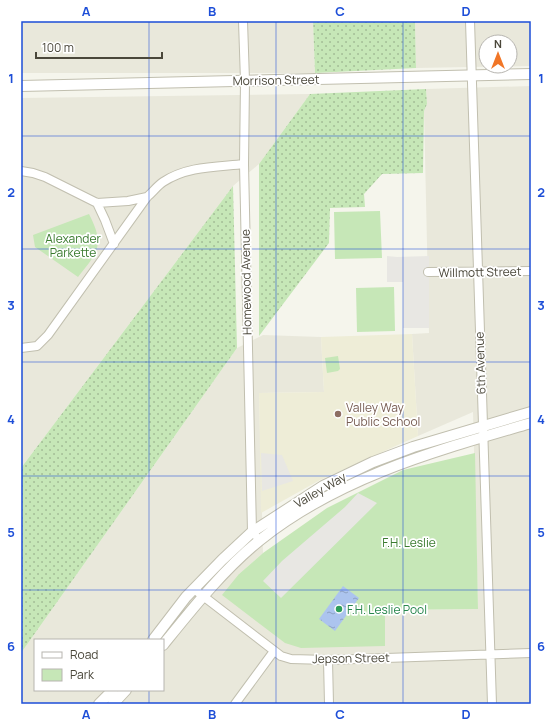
<svg xmlns="http://www.w3.org/2000/svg" width="552" height="725" font-family="Manrope,sans-serif">
	<style>
		.residential { fill: #e9e8db; fill-rule: evenodd }
		.education { fill: #eeedd7 }
		.grass { fill: url(#grass-dots) }
		.park { fill: #c6e7b7 }
		.parking { fill: #e8e7e3 }
		.water { fill: url(#water-ripples) }
		.lines { fill: none; stroke-linecap: round; stroke-linejoin: round }
		.minor-casing { stroke: #c1bfaf; stroke-width: 10 }
		.tertiary-casing { stroke: #c1bfaf; stroke-width: 12 }
		.minor { stroke: #fff; stroke-width: 8 }
		.tertiary { stroke: #fff; stroke-width: 10 }
		.grid { fill: none; stroke: #1d4ed8; stroke-width: 1; stroke-opacity: 0.55 }
		.education-dot { fill: #8d6e63; stroke: #fff; stroke-width: 1.5 }
		.leisure-dot { fill: #2e9e5b; stroke: #fff; stroke-width: 1.5 }
		.labels { text-anchor: middle; dominant-baseline: central; stroke-width: 3.5; stroke-linejoin: round; paint-order: stroke }
		.street-label { font-size: 12px; fill: #4a473a; stroke: #fff }
		.park-label { font-size: 12px; fill: #397b2e; stroke: #fff }
		.education-label { font-size: 12px; fill: #785e54; stroke: #fff; text-anchor: start }
		.leisure-label { font-size: 12px; fill: #27864d; stroke: #fff; text-anchor: start }
		.neatline { fill: none; stroke: #1d4ed8; stroke-width: 1.5 }
		.grid-label { font-size: 13px; text-anchor: middle; font-weight: bold; fill: #1d4ed8 }
	</style>
	<defs>
		<pattern id="grass-dots" width="8" height="8" patternUnits="userSpaceOnUse"><rect width="8" height="8" fill="#c6e7b7"/><path d="M2 2h.1M6 6h.1" fill="none" stroke="#a3bd96" stroke-width="1.8" stroke-linecap="round"/></pattern>
		<pattern id="water-ripples" width="26" height="14" patternUnits="userSpaceOnUse"><rect width="26" height="14" fill="#acc4ee"/><path d="M2 4q2-2 4 0t4 0M15 11q2-2 4 0t4 0" fill="none" stroke="#8ea1c2"/></pattern>
	</defs>
	<rect width="100%" height="100%" fill="#f5f5ec"/>
	<path class="residential" d="M 21,21 L 313,21 L 315,73 L 21,73 Z
		M 415,21 L 531,21 L 531,66 L 416,68 ZM 486,42 L 510,42 L 510,66 L 486,66 Z
		M 531,86 L 531,704 L 21,704 L 21,653 L 237,348 L 263,335 L 321,337 L 324,392 L 259,393 L 263,553 L 239,574 L 385,610 L 478,609 L 473,412 L 418,436 L 412,334 L 429,333 L 424,111 L 427,104 L 426,89 ZM 35,640 L 163,640 L 163,690 L 35,690 Z
		M 310,94 L 259,164 L 233,186 L 21,468 L 21,98 Z"/>
	<path class="education" d="M 412,334 L 418,436 L 320,480 L 261,513 L 259,393 L 324,392 L 321,337 Z"/>
	<path class="grass" d="M 313,21 L 415,21 L 416,68 L 315,73 Z
		M 426,89 L 427,104 L 424,111 L 423,173 L 382,174 L 364,194 L 365,207 L 330,208 L 329,243 L 259,336 L 259,164 L 310,94 Z
		M 233,186 L 237,348 L 21,653 L 21,468 Z"/>
	<path class="park" d="M 380,211 L 382,258 L 335,259 L 334,212 Z
		M 89,214 C 105,245 98,252 78,277 L 35,247 L 33,235 Z
		M 394,287 L 395,331 L 357,332 L 356,288 Z
		M 338,356 L 340,369 L 338,371 L 327,373 L 325,358 Z
		M 475,453 L 478,609 L 385,610 L 385,646 L 301,648 L 285,643 L 222,595 L 239,574 L 263,553 L 327,508 L 403,470 Z"/>
	<path class="parking" d="M 387,256 L 397,257 L 429,256 L 429,328 L 403,328 L 403,282 L 387,282 Z
		M 261,453 L 282,455 L 293,481 L 262,491 Z
		M 358,493 L 377,503 L 281,598 L 263,581 L 282,561 L 345,507 Z"/>
	<path class="water" d="M 343,586 L 359,598 L 335,631 L 319,619 Z"/>
	<g class="lines">
		<g class="minor-casing">
			<path id="minor" d="M 243,21 L 245,81 L 244,164 L 252,532 L 255,535
				M 470,21 L 492,704
				M 21,171 L 33,173 L 45,177 L 97,203 L 128,201 L 147,197
				M 97,203 L 105,220 L 114,244
				M 428,272 L 531,271
				M 21,348 L 37,346 L 48,335 L 147,197 C 153,192 157,186 163,182 C 187,166 216,167 244,164
				M 194,589 L 281,656 L 291,659 L 328,660 L 531,653
				M 328,660 L 329,704
				M 235,704 L 274,651"/>
		</g>
		<g class="tertiary-casing">
			<path id="tertiary" d="M 21,86 L 531,74
				M 153,640 L 186,597 L 222,560 L 252,532 L 323,486 L 373,462 L 413,447 L 531,412
				M 163,645 C 193,608 223,570 260,540 C 339,477 435,451 531,423
				M 99,704 L 113,690
				M 113,704 L 126,690"/>
		</g>
		<use href="#minor" class="minor"/>
		<use href="#tertiary" class="tertiary"/>
	</g>
	<path class="grid" d="M 149,21 L 149,640M 276,21 L 276,704M 403,21 L 403,704M 21,136 L 531,136M 21,249 L 531,249M 21,362 L 531,362M 21,476 L 531,476M 21,590 L 531,590M 149,690 L 149,704"/>
	<circle class="education-dot" cx="338" cy="414" r="4"/>
	<circle class="leisure-dot" cx="339" cy="609" r="4"/>
	<g class="labels">
		<g class="street-label">
			<text transform="translate(276 80) rotate(-1)">Morrison Street</text>
			<text transform="translate(480 272) rotate(-1)">Willmott Street</text>
			<text transform="translate(246 282) rotate(-91)">Homewood Avenue</text>
			<text transform="translate(480 363) rotate(-92)">6th Avenue</text>
			<text transform="translate(320 490) rotate(-30)">Valley Way</text>
			<text transform="translate(351 658) rotate(-1)">Jepson Street</text>
		</g>
		<g class="park-label">
			<text x="73" y="238">Alexander<tspan x="73" dy="14">Parkette</tspan></text>
			<text x="409" y="542">F.H. Leslie</text>
		</g>
		<g class="education-label">
			<text x="346" y="407">Valley Way<tspan x="346" dy="14">Public School</tspan></text>
		</g>
		<g class="leisure-label">
			<text x="347" y="609">F.H. Leslie Pool</text>
		</g>
	</g>
	<rect width="552" height="725" fill="none" stroke="#ffffff" stroke-width="44"/>
	<rect x="34" y="639" width="130" height="52" fill="#ffffff" stroke="#b7b5b0"/>
	<rect x="42" y="652" width="20" height="6" fill="#ffffff" stroke="#b7b5b0"/>
	<text x="70" y="659" font-size="12" fill="#4a473a">Road</text>
	<rect x="42" y="669" width="20" height="12" fill="#c6e7b7" stroke="#b7b5b0"/>
	<text x="70" y="679" font-size="12" fill="#4a473a">Park</text>
	<g transform="translate(498 54)"><circle r="19" fill="#ffffff" stroke="#b7b5b0"/>
	<path d="M0-3L7 15L0 10L-7 15Z" fill="#f17627"/>
	<text y="-6" font-size="11" font-weight="bold" text-anchor="middle" fill="#4a473a">N</text>
	</g>
	<path d="M36 52v6h126v-6" fill="none" stroke="#4a473a" stroke-width="2"/>
	<text x="42" y="52" font-size="12" fill="#4a473a" stroke="#ffffff" stroke-width="3" paint-order="stroke">100 m</text>
	<rect x="22" y="22" width="508" height="681" class="neatline"/>
	<g class="grid-label">
		<text x="86" y="16">A</text>
		<text x="212" y="16">B</text>
		<text x="340" y="16">C</text>
		<text x="466" y="16">D</text>
		<text x="11" y="83">1</text>
		<text x="541" y="83">1</text>
		<text x="11" y="197">2</text>
		<text x="541" y="197">2</text>
		<text x="11" y="310">3</text>
		<text x="541" y="310">3</text>
		<text x="11" y="424">4</text>
		<text x="541" y="424">4</text>
		<text x="11" y="537">5</text>
		<text x="541" y="537">5</text>
		<text x="11" y="651">6</text>
		<text x="541" y="651">6</text>
		<text x="86" y="719">A</text>
		<text x="212" y="719">B</text>
		<text x="340" y="719">C</text>
		<text x="466" y="719">D</text>
	</g>
</svg>
